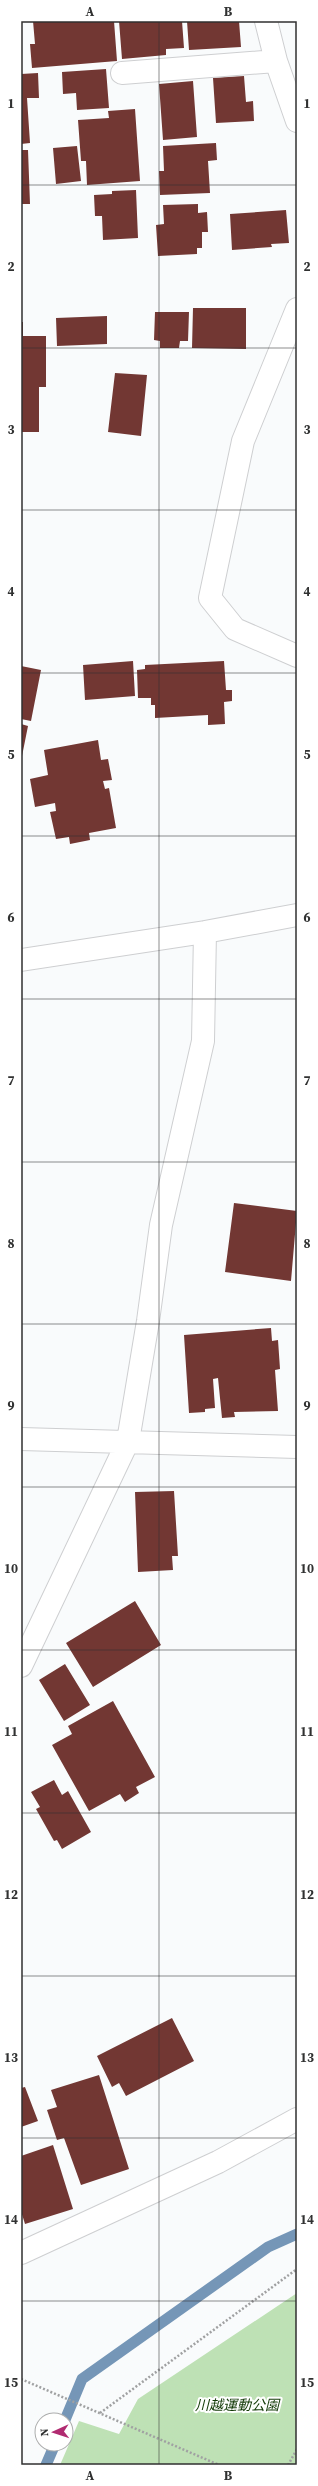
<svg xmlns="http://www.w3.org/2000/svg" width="318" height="2486" font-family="'Source Serif 4','Noto Sans JP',serif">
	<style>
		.green { fill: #bee1b5 }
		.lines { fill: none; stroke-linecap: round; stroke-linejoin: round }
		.stream { stroke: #7596b7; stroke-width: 11 }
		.building { fill: #723733 }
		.minor-casing { stroke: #cecfd1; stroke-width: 24 }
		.path { stroke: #a0a1a2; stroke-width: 2.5; stroke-dasharray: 2 2; stroke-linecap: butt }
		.minor { stroke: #fff; stroke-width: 22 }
		.grid { fill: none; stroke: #303131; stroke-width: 1; stroke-opacity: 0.55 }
		.labels { text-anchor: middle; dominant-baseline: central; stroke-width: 4; stroke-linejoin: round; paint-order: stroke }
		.park-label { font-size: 14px; font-style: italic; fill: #113905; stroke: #fff }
		.neatline { fill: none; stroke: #303131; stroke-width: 1.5 }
		.grid-label { font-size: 13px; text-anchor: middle; font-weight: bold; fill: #303131 }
	</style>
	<rect width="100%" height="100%" fill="#f9fbfc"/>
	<path class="green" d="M 297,2293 L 297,2465 L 60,2465 L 79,2421 L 119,2434 L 138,2399 Z"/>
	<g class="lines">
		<path class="stream" d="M 65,2420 L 82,2379 L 268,2247 L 297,2234
			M 46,2465 L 55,2444"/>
	</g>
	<path class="building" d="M 33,21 L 114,21 L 117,61 L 32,68 L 30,44 L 35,44 Z
		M 119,21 L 182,21 L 184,48 L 166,49 L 166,55 L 122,59 Z
		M 187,21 L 239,21 L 241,47 L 189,50 Z
		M 106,69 L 109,108 L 77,110 L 76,93 L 63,94 L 62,72 Z
		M 38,73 L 39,98 L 27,98 L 30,143 L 21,144 L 21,74 Z
		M 244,76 L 246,102 L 253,101 L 254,121 L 216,123 L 213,78 Z
		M 193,81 L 197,137 L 163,140 L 159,84 Z
		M 135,109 L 140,181 L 87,185 L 86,161 L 81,161 L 78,120 L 109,118 L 108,111 Z
		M 216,143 L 217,160 L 208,161 L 210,193 L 160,195 L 159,171 L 164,171 L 163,146 Z
		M 77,146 L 81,181 L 56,184 L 53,148 Z
		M 21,150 L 28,150 L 30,204 L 21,204 Z
		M 136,190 L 138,238 L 103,240 L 102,216 L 95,216 L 94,195 L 112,194 L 112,191 Z
		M 198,204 L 198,213 L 207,212 L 208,232 L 202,232 L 202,248 L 197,248 L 197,254 L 158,256 L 156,225 L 164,224 L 163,205 Z
		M 286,210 L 289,243 L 271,244 L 272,247 L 232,250 L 230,214 Z
		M 193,308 L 246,308 L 246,349 L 192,348 Z
		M 155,312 L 189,312 L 188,341 L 180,341 L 179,348 L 160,348 L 160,341 L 154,340 Z
		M 107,316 L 107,344 L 57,346 L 56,318 Z
		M 21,322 L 23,322 L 23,336 L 46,336 L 46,387 L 39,387 L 39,432 L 21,432 Z
		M 115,373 L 147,375 L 141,436 L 108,432 Z
		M 133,661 L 135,696 L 85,700 L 83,665 Z
		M 224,661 L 226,690 L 232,690 L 232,701 L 224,702 L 225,724 L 208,725 L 208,715 L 155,718 L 155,705 L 151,705 L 151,698 L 138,698 L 137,670 L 145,669 L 145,665 Z
		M 21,666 L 41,670 L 31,721 L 21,719 Z
		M 21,724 L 28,726 L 22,756 L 21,756 Z
		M 98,740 L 101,760 L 108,759 L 112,780 L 103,781 L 105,789 L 109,788 L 116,828 L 89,833 L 90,840 L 70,844 L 69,837 L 56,839 L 50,812 L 56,811 L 55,803 L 35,807 L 30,779 L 48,775 L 44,750 Z
		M 234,1203 L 297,1211 L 291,1281 L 225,1272 Z
		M 271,1328 L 272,1341 L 278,1340 L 280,1369 L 275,1370 L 278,1411 L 234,1412 L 235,1417 L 222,1418 L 218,1378 L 213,1379 L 215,1408 L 205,1409 L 205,1412 L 189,1413 L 184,1335 Z
		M 174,1491 L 178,1556 L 172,1556 L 173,1570 L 138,1572 L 135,1492 Z
		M 135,1601 L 161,1645 L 93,1687 L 66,1643 Z
		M 65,1664 L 90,1705 L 64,1721 L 39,1680 Z
		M 113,1701 L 155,1777 L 136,1787 L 139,1793 L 125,1802 L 120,1794 L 89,1811 L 52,1745 L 72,1734 L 68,1726 Z
		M 54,1780 L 62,1795 L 68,1791 L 91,1832 L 62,1849 L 57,1840 L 54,1841 L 36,1809 L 40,1807 L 31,1792 Z
		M 172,2018 L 194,2061 L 126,2096 L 119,2083 L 112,2087 L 97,2056 Z
		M 99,2075 L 129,2169 L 81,2185 L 64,2138 L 57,2140 L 47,2110 L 57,2107 L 51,2090 Z
		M 25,2087 L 38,2121 L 21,2127 L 21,2088 Z
		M 53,2145 L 73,2209 L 25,2224 L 21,2211 L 21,2156 Z"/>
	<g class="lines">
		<g class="minor-casing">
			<path id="minor" d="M 266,21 L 276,61 L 297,121
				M 122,73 L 276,61
				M 297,309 L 243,441 L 210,598 L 235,629 L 297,656
				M 21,960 L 205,932 L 297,915
				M 21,1439 L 297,1447
				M 21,1666 L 128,1441 L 148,1321 L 161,1225 L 203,1041 L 205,932
				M 21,2253 L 218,2162 L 297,2119"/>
		</g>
		<path class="path" d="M 21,2379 L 219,2465
			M 100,2413 L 297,2269
			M 288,2465 L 297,2449"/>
		<use href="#minor" class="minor"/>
	</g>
	<path class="grid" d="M 159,21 L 159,2465M 21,185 L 297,185M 21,348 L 297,348M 21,510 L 297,510M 21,673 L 297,673M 21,836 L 297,836M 21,999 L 297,999M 21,1162 L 297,1162M 21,1324 L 297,1324M 21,1487 L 297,1487M 21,1650 L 297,1650M 21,1813 L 297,1813M 21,1976 L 297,1976M 21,2138 L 297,2138M 21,2301 L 297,2301"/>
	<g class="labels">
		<g class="park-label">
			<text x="237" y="2405">川越運動公園</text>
		</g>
	</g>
	<rect width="318" height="2486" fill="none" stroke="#ffffff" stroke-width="44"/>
	<g transform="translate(54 2432) rotate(267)"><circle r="19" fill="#ffffff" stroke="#acadad"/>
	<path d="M0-3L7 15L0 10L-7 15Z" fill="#b12b71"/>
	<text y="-6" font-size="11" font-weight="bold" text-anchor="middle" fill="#303131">N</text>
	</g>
	<rect x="22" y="22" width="274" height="2442" class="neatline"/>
	<g class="grid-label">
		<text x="90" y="16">A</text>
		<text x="228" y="16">B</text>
		<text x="11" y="108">1</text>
		<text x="307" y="108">1</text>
		<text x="11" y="271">2</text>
		<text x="307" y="271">2</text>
		<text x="11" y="434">3</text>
		<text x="307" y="434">3</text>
		<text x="11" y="596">4</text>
		<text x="307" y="596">4</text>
		<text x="11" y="759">5</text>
		<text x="307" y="759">5</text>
		<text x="11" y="922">6</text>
		<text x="307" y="922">6</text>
		<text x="11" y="1085">7</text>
		<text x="307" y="1085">7</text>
		<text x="11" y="1248">8</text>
		<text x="307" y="1248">8</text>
		<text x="11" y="1410">9</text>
		<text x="307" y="1410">9</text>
		<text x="11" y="1573">10</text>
		<text x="307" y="1573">10</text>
		<text x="11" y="1736">11</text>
		<text x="307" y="1736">11</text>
		<text x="11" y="1899">12</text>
		<text x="307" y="1899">12</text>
		<text x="11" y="2062">13</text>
		<text x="307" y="2062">13</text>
		<text x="11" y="2224">14</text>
		<text x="307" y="2224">14</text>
		<text x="11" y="2387">15</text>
		<text x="307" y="2387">15</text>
		<text x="90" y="2480">A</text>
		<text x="228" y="2480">B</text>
	</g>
</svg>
